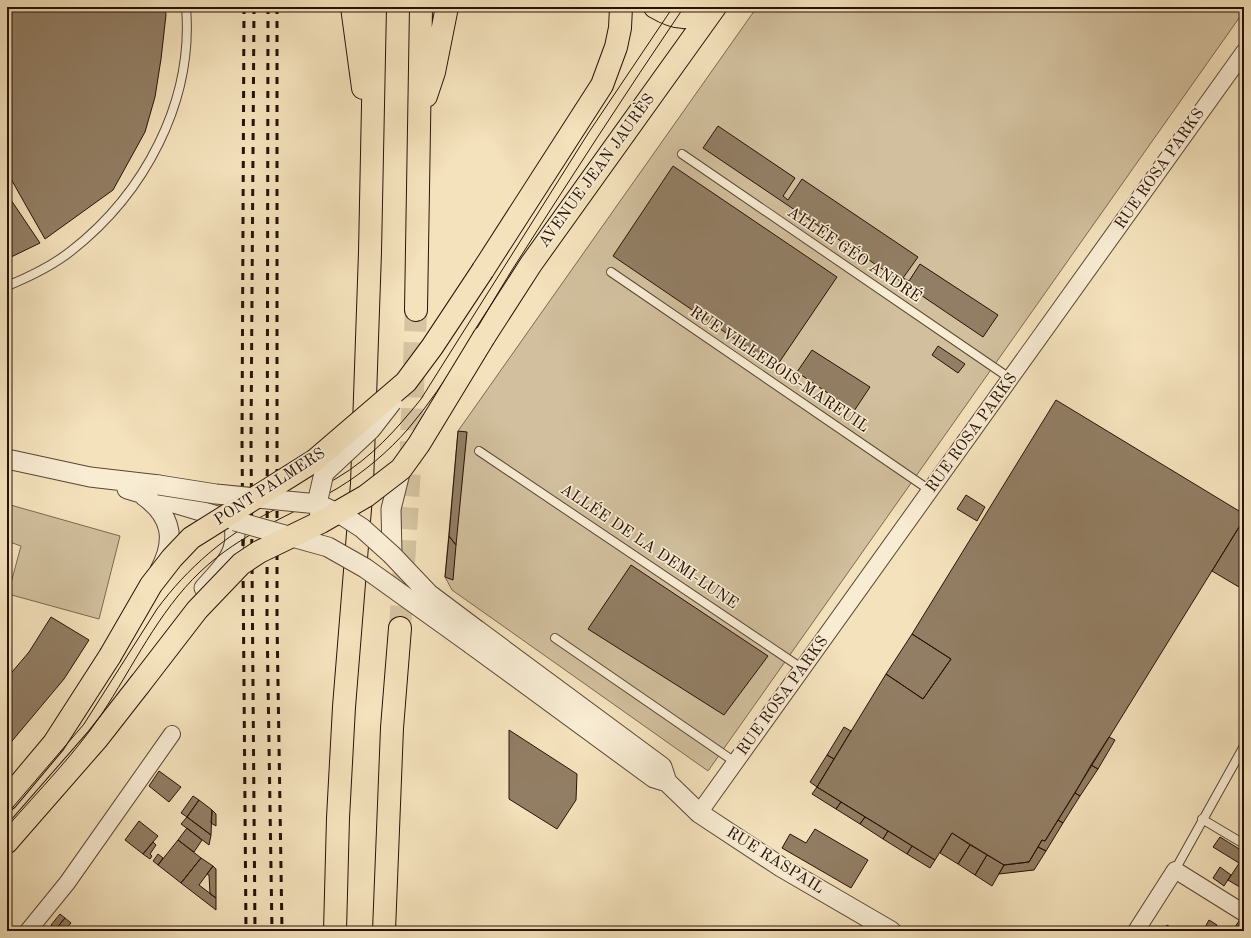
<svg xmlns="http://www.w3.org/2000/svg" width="1251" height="938" font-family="'Old Standard TT',serif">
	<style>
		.green { fill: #d1bf9d; stroke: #7c6851 }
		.building { fill: #927e64; stroke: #281205 }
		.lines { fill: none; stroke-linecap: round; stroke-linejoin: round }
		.motorway-tunnel { stroke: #d5c3a1; stroke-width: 22; stroke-dasharray: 22 11; stroke-linecap: butt }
		.service-casing { stroke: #5b4633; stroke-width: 10 }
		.minor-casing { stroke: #5b4633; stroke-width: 18 }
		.tertiary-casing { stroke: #5b4633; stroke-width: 21 }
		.primary-casing { stroke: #281205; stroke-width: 24 }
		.motorway-casing { stroke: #281205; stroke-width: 24 }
		.service { stroke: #f8ecd3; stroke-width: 8 }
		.minor { stroke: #f8ecd3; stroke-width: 16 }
		.tertiary { stroke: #f8ecd3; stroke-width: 19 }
		.primary { stroke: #f4e2bc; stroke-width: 22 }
		.motorway { stroke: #f4e2bc; stroke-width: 22 }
		.tram { stroke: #281205; stroke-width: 1 }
		.rail { stroke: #281205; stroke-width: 3; stroke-dasharray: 7 7; stroke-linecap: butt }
		.tertiary-bridge-casing { stroke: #5b4633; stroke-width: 21; stroke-linecap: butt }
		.primary-bridge-casing { stroke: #281205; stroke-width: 24; stroke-linecap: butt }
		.tertiary-bridge { stroke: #f8ecd3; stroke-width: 19 }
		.primary-bridge { stroke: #f4e2bc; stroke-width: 22 }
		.labels { text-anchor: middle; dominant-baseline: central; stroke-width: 3.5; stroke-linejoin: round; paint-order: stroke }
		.street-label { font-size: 16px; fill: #281205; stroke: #f8ecd3 }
	</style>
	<rect width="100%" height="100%" fill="#f4e2bc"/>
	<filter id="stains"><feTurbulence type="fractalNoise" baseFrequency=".005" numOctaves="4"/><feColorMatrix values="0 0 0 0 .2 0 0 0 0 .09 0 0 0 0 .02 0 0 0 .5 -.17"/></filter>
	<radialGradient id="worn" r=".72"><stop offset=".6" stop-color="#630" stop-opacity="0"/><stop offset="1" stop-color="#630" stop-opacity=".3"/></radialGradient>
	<path class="green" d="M 757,7 L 1244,7 L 1244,11 L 708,771 L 452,590 L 445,577 L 458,431 Z
		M 7,504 L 120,536 L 99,619 L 8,594 L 21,546 L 7,541 Z"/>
	<path class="building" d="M 7,7 L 165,7 L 166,15 L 161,59 L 155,97 L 145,132 L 113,190 L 45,239 L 7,172 Z
		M 718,126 L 795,178 L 783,196 L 788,200 L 802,179 L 918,257 L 903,278 L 909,281 L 920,264 L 998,315 L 983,337 L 703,148 Z
		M 673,166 L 837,277 L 776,367 L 613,256 Z
		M 7,194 L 40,243 L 7,259 Z
		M 938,346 L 965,364 L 958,373 L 932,355 Z
		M 812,350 L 870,387 L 854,411 L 797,372 Z
		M 1056,400 L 1244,514 L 1244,519 L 1045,841 L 1042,840 L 1029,862 L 1004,865 L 952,833 L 935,860 L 817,787 L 886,674 L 923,699 L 951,659 L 912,634 Z
		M 458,431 L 467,432 L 456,545 L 449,536 Z
		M 966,495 L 985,507 L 977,521 L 957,509 Z
		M 1244,519 L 1244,590 L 1212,571 Z
		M 449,536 L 456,545 L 453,580 L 445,577 Z
		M 631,565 L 768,656 L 724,715 L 588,629 Z
		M 51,617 L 89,640 L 64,679 L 7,747 L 7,678 L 29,652 Z
		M 912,634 L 951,659 L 923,699 L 886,674 Z
		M 844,727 L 851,731 L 834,759 L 827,755 Z
		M 509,730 L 577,774 L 576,800 L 557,829 L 509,799 Z
		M 1109,737 L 1115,740 L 1098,769 L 1091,765 Z
		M 827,755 L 834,759 L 817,787 L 810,782 Z
		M 1091,765 L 1098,769 L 1080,796 L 1075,793 Z
		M 159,771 L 181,787 L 169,802 L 149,786 Z
		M 817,787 L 841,802 L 836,809 L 812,794 Z
		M 1075,793 L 1080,796 L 1063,823 L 1058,820 Z
		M 193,796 L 199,800 L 187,817 L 181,813 Z
		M 199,800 L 212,810 L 211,835 L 187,817 Z
		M 841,802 L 865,817 L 860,824 L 836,809 Z
		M 212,810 L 216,814 L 216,826 L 211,823 Z
		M 187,817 L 211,835 L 209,845 L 181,824 Z
		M 865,817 L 888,831 L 883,839 L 860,824 Z
		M 1058,820 L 1063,823 L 1046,851 L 1038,847 L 1042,840 L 1045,841 Z
		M 139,821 L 158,836 L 143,854 L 125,840 Z
		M 187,828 L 202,840 L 194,852 L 178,840 Z
		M 815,829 L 868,860 L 851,888 L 782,848 L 790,834 L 806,843 Z
		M 888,831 L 912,846 L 907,854 L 883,839 Z
		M 952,833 L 970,845 L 958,864 L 940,853 Z
		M 1220,837 L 1244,852 L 1244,856 L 1239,863 L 1213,847 Z
		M 178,840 L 201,858 L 181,883 L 158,865 Z
		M 153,842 L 156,845 L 150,854 L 152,856 L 150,859 L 143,854 Z
		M 970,845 L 987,855 L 975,875 L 958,864 Z
		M 912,846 L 935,860 L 930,868 L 907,854 Z
		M 1038,847 L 1046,851 L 1034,870 L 999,874 L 1004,865 L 1029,862 Z
		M 158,854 L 163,858 L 158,865 L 153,861 Z
		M 987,855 L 1004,865 L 992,886 L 975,875 Z
		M 1244,856 L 1244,888 L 1243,889 L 1228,880 Z
		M 201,858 L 213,866 L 199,885 L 216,898 L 216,910 L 181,883 Z
		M 213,866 L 216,869 L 216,898 L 210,894 L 209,875 L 207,874 Z
		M 1220,867 L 1231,875 L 1224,886 L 1213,878 Z
		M 60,914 L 65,918 L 56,929 L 51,925 Z
		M 65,918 L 71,923 L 64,931 L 59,931 L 56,929 Z
		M 1241,918 L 1244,920 L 1244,931 L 1235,927 Z
		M 1209,920 L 1217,925 L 1214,931 L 1203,931 Z
		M 1167,925 L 1177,931 L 1162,931 Z"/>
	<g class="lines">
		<path class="motorway-tunnel" d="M 400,628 L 410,468 L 416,310"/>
		<g class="service-casing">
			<path id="service" d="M 682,154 L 1011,379
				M 611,272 L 931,491
				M 7,286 C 29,277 52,266 71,251 C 144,194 194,102 186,7
				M 479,451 L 803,669
				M 555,638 L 735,762
				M 1202,819 L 1244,844
				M 1175,870 L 1244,746"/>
		</g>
		<g class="minor-casing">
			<path id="minor" d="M 699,813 L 1244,52
				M 28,931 L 67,883 L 172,734
				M 1136,931 L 1175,870 L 1244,913"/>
		</g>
		<g class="tertiary-casing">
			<path id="tertiary" d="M 7,459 L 90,477 L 159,485
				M 127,489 L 234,521
				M 144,496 C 172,516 176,540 160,570
				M 392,555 L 391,509 L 401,469
				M 204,588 C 232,557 242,549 230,506
				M 477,630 L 662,767 L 667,782 L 699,813 L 781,867 L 891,931
				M 471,644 L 654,778 L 667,782"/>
		</g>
		<g class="primary-casing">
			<path id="primary" d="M 655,7 C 677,20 689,21 711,7
				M 483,270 L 602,85 L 616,47 L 620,28 L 621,7
				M 484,337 L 531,264 L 715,7
				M 7,799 L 54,743 L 110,656
				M 7,842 L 97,739 L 140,684"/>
		</g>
		<g class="motorway-casing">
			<path id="motorway" d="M 352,7 L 363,88
				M 426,96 L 434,72 L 447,7
				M 416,310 L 421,7
				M 335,931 L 338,818 L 344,707 L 362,484 L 370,252 L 375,7
				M 384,931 L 392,728 L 400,628"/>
		</g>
		<use href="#service" class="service"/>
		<use href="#minor" class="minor"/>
		<use href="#tertiary" class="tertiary"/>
		<use href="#primary" class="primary"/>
		<use href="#motorway" class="motorway"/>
		<path class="tram" d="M 7,814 L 84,724 L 157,609 C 188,567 226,535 272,511 C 294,500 316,491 337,478 C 371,458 397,429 421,399 L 589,132 L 673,7
			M 7,827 C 39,790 74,755 101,715 C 133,667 158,612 200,572 C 242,532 289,517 338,488 C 364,472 388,452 408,429 C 449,381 479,323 512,270 C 568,182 625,94 684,7"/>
		<path class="rail" d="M 244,7 L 242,439 L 246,931
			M 254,7 L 251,440 L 255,931
			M 268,7 L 267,619 L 272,931
			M 277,7 L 277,621 L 282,931"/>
		<g class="tertiary-bridge-casing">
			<path id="tertiary-bridge" d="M 159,485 L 216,494 L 318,504 L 345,517 L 362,528 L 392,555 L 429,594 L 477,630
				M 320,517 L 318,499 L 324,473 L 371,429 L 392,402
				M 235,521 L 328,547 L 365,568 L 471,644"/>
		</g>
		<g class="primary-bridge-casing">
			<path id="primary-bridge" d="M 110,656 L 151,585 L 172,558 L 191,538 L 314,461 L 406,382 L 432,347 L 483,270
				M 140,684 L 197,610 L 241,564 L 259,552 L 321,522 L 366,496 L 401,469 L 419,444 L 484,337"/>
		</g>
		<use href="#tertiary-bridge" class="tertiary-bridge"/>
		<use href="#primary-bridge" class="primary-bridge"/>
	</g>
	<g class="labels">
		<g class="street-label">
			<text transform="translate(1160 169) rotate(-55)">RUE ROSA PARKS</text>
			<text transform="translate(597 171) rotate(-54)">AVENUE JEAN JAURÈS</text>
			<text transform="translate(854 255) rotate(34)">ALLÉE GÉO ANDRÉ</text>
			<text transform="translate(779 370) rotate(34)">RUE VILLEBOIS-MAREUIL</text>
			<text transform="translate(972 433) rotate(-54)">RUE ROSA PARKS</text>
			<text transform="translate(270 487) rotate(-33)">PONT PALMERS</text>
			<text transform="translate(649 547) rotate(34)">ALLÉE DE LA DEMI-LUNE</text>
			<text transform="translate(783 696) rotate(-54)">RUE ROSA PARKS</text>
			<text transform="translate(775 861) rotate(32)">RUE RASPAIL</text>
		</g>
	</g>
	<rect width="1251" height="938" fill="none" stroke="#f4e2bc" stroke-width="24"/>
	<rect x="8" y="8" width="1235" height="922" fill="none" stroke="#281205" stroke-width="2"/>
	<rect x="12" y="12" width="1227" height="914" fill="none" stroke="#281205"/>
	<rect width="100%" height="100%" filter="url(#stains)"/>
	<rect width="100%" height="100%" fill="url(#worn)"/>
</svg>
